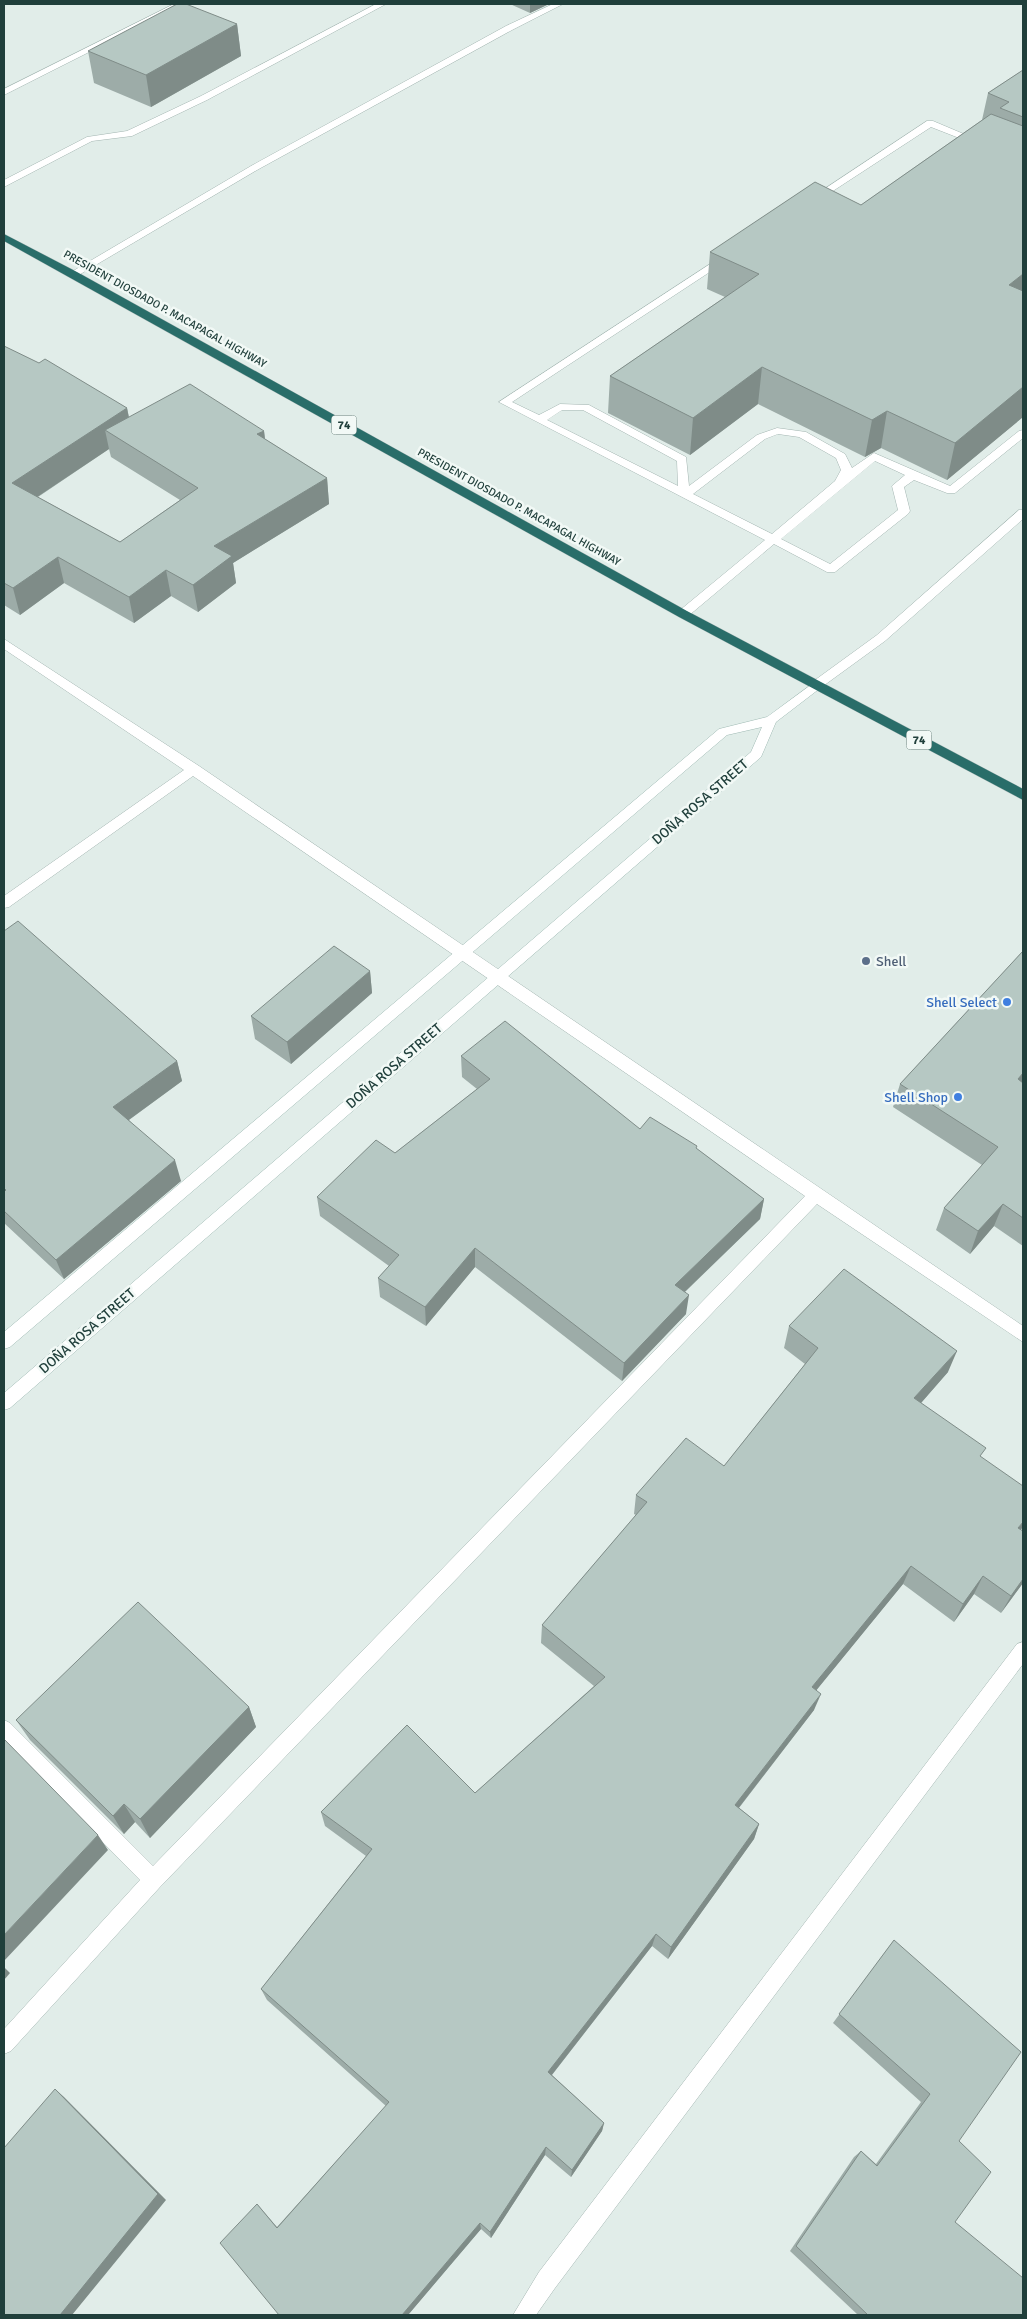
<svg xmlns="http://www.w3.org/2000/svg" width="1027" height="2319" font-family="Signika,sans-serif">
	<style>
		.lines { fill: none; stroke-linecap: round; stroke-linejoin: round }
		.lane-casing { stroke: #a3b5b1; stroke-width: 1 }
		.street-casing { stroke: #a3b5b1; stroke-width: 1 }
		.secondary-casing { stroke: #9eb9b3; stroke-width: 1 }
		.highway-casing { stroke: #c1c9c8; stroke-width: 1 }
		.lane { fill: #fff; fill-rule: evenodd }
		.street { fill: #fff; fill-rule: evenodd }
		.secondary { fill: #fff; fill-rule: evenodd }
		.highway { fill: #296d69; fill-rule: evenodd }
		.wall { fill: #9daca8; fill-rule: evenodd }
		.shaded-wall { fill: #7f8c88 }
		.building { fill: #b6c8c3; stroke: #7f8c88 }
		.service-dot { fill: #5c6f8a; stroke: #f2f9f6; stroke-width: 2 }
		.shop-dot { fill: #3f7fe0; stroke: #f2f9f6; stroke-width: 2 }
		.labels { text-anchor: middle; dominant-baseline: central; stroke-width: 5; stroke-linejoin: round; paint-order: stroke }
		.far-street-label { font-size: 11px; fill: #203f3b; stroke: #f2f9f6 }
		.shield { fill: #f2f9f6; stroke: #5f7773; stroke-width: 1 }
		.shield-label { font-size: 12px; font-weight: bold; fill: #203f3b }
		.street-label { font-size: 14px; fill: #203f3b; stroke: #f2f9f6 }
		.service-label { font-size: 14px; fill: #4e5e75; stroke: #f2f9f6; text-anchor: start }
		.shop-label { font-size: 14px; fill: #366cbe; stroke: #f2f9f6; text-anchor: end }
	</style>
	<rect width="100%" height="100%" fill="#e1ede9"/>
	<g class="lines">
		<g class="lane-casing">
			<path id="lane" d="M 174,4 L 184,4 L 4,95 L 4,89 Z
				M 376,4 L 386,4 L 207,100 L 132,136 L 92,141 L 4,187 L 4,180 L 87,137 L 127,131 L 201,96 Z
				M 927,121 L 933,121 L 985,143 L 977,145 L 931,127 L 816,202 L 810,202 L 808,200 Z
				M 724,255 L 728,256 L 728,260 L 512,402 L 539,415 L 560,404 L 589,405 L 686,457 L 689,486 L 757,435 L 777,428 L 806,432 L 845,454 L 852,468 L 874,453 L 950,486 L 1019,431 L 1023,430 L 1023,438 L 955,493 L 947,493 L 914,480 L 904,487 L 910,511 L 908,514 L 835,572 L 827,572 L 774,544 L 687,617 L 683,618 L 677,614 L 679,611 L 765,540 L 499,402 ZM 562,410 L 583,410 L 677,461 L 678,486 L 547,420 ZM 778,434 L 799,437 L 836,458 L 841,470 L 835,481 L 772,534 L 693,494 L 765,439 ZM 875,461 L 905,475 L 892,486 L 898,510 L 830,564 L 781,539 Z"/>
		</g>
		<g class="street-casing">
			<path id="street" d="M 553,4 L 563,4 L 512,30 L 257,170 L 77,276 L 73,277 L 68,274 L 251,166 L 506,26 Z
				M 1019,510 L 1023,510 L 1023,519 L 885,641 L 819,689 L 811,689 L 809,686 L 811,683 L 877,635 Z
				M 4,639 L 199,766 L 1023,1326 L 1023,1342 L 817,1204 L 160,1887 L 11,2051 L 4,2054 L 4,2029 L 140,1880 L 4,1742 L 4,1720 L 10,1723 L 153,1866 L 805,1196 L 193,776 L 9,907 L 4,908 L 4,896 L 184,770 L 4,649 Z
				M 1023,1642 L 1023,1664 L 555,2288 L 536,2315 L 513,2315 L 539,2272 L 1017,1644 Z"/>
		</g>
		<g class="secondary-casing">
			<path id="secondary" d="M 815,682 L 819,683 L 821,686 L 819,689 L 776,722 L 761,757 L 10,1408 L 4,1410 L 4,1393 L 751,752 L 762,727 L 727,735 L 10,1347 L 4,1349 L 4,1332 L 719,729 L 767,717 Z"/>
		</g>
		<g class="highway-casing">
			<path id="highway" d="M 4,234 L 77,272 L 687,611 L 1023,789 L 1023,800 L 679,617 L 4,241 Z"/>
		</g>
		<use href="#lane" class="lane"/>
		<use href="#street" class="street"/>
		<use href="#secondary" class="secondary"/>
		<use href="#highway" class="highway"/>
	</g>
	<path class="wall" d="M 510,4 L 549,4 L 530,13 Z
		M 237,24 L 241,56 L 151,107 L 94,83 L 88,51 Z
		M 1023,70 L 1023,417 L 947,480 L 881,448 L 865,457 L 758,404 L 690,455 L 608,413 L 610,376 L 725,297 L 707,289 L 710,252 L 861,205 L 982,120 L 988,93 Z
		M 4,346 L 127,408 L 129,417 L 264,431 L 265,439 L 327,478 L 329,504 L 233,563 L 236,583 L 198,612 L 171,596 L 134,623 L 64,583 L 20,615 L 4,605 ZM 109,449 L 111,457 L 180,500 L 120,542 L 38,497 Z
		M 4,931 L 177,1061 L 182,1081 L 129,1120 L 181,1181 L 64,1279 L 4,1223 Z
		M 1023,951 L 1023,1246 L 994,1226 L 970,1254 L 936,1230 L 944,1208 L 982,1165 L 893,1107 L 900,1084 Z
		M 370,971 L 372,993 L 291,1064 L 255,1039 L 251,1016 Z
		M 461,1056 L 640,1129 L 697,1149 L 764,1199 L 760,1219 L 685,1292 L 686,1314 L 622,1381 L 475,1267 L 426,1326 L 380,1297 L 378,1278 L 389,1266 L 320,1216 L 317,1197 L 395,1153 L 477,1089 L 462,1077 Z
		M 789,1326 L 948,1372 L 921,1403 L 982,1458 L 1021,1530 L 1023,1531 L 1023,1583 L 1001,1613 L 974,1594 L 954,1622 L 903,1584 L 816,1690 L 814,1710 L 739,1808 L 759,1824 L 754,1839 L 668,1959 L 652,1946 L 552,2075 L 604,2123 L 602,2131 L 571,2177 L 545,2155 L 491,2238 L 481,2229 L 408,2315 L 279,2315 L 257,2204 L 277,2227 L 386,2106 L 267,2000 L 261,1989 L 366,1856 L 325,1826 L 321,1812 L 475,1793 L 594,1686 L 541,1643 L 542,1625 L 636,1515 L 634,1514 L 636,1495 L 724,1466 L 805,1364 L 784,1348 Z
		M 249,1707 L 256,1727 L 150,1838 L 135,1822 L 124,1834 L 30,1740 L 16,1720 Z
		M 894,1940 L 959,2141 L 955,2222 L 1023,2315 L 858,2315 L 790,2251 L 854,2157 L 861,2151 L 876,2164 L 921,2102 L 833,2023 Z"/>
	<path class="shaded-wall" d="M 530,4 L 549,4 L 530,13 Z
		M 237,24 L 241,56 L 151,107 L 146,75 Z
		M 1023,274 L 1023,304 L 1009,285 Z
		M 762,367 L 758,404 L 690,455 L 693,418 Z
		M 1023,387 L 1023,417 L 947,480 L 955,443 Z
		M 127,408 L 132,435 L 105,430 L 109,449 L 19,509 L 12,483 Z
		M 887,411 L 881,448 L 865,457 L 872,420 Z
		M 264,431 L 267,457 L 257,434 Z
		M 327,478 L 329,504 L 233,563 L 236,583 L 198,612 L 193,585 L 214,546 Z
		M 58,557 L 64,583 L 20,615 L 13,588 Z
		M 166,570 L 171,596 L 134,623 L 129,597 Z
		M 370,971 L 372,993 L 291,1064 L 287,1042 Z
		M 177,1061 L 182,1081 L 119,1127 L 113,1107 Z
		M 1023,1073 L 1023,1087 L 1018,1079 Z
		M 175,1160 L 181,1181 L 64,1279 L 56,1260 Z
		M 764,1199 L 760,1219 L 672,1304 L 675,1285 Z
		M 1003,1204 L 994,1226 L 970,1254 L 978,1231 Z
		M 475,1248 L 475,1267 L 426,1326 L 425,1307 Z
		M 689,1295 L 686,1314 L 622,1381 L 624,1363 Z
		M 957,1351 L 948,1372 L 907,1419 L 914,1398 Z
		M 1023,1522 L 1023,1527 L 1008,1547 L 1018,1528 Z
		M 911,1566 L 903,1584 L 806,1703 L 812,1687 Z
		M 983,1576 L 974,1594 L 954,1622 L 963,1604 Z
		M 1023,1579 L 1023,1583 L 1001,1613 L 1011,1596 Z
		M 821,1694 L 814,1710 L 730,1819 L 735,1805 Z
		M 249,1707 L 256,1727 L 150,1838 L 140,1819 Z
		M 124,1804 L 135,1822 L 124,1834 L 113,1816 Z
		M 759,1824 L 754,1839 L 668,1959 L 671,1947 Z
		M 98,1835 L 108,1850 L 4,1961 L 4,1935 Z
		M 656,1934 L 652,1946 L 547,2081 L 548,2072 Z
		M 4,1967 L 10,1973 L 4,1980 Z
		M 55,2089 L 64,2097 L 166,2200 L 72,2315 L 60,2315 Z
		M 604,2123 L 602,2131 L 571,2177 L 572,2170 Z
		M 546,2147 L 545,2155 L 491,2238 L 490,2232 Z
		M 480,2223 L 481,2229 L 408,2315 L 402,2315 Z"/>
	<path class="building" d="M 177,4 L 186,4 L 237,24 L 146,75 L 88,51 Z
		M 1023,70 L 1023,117 L 1000,108 L 1009,102 L 988,93 Z
		M 991,114 L 1023,126 L 1023,274 L 1009,285 L 1023,291 L 1023,387 L 955,443 L 887,411 L 872,420 L 762,367 L 693,418 L 610,376 L 759,274 L 710,252 L 815,182 L 861,205 Z
		M 4,346 L 39,363 L 45,359 L 127,408 L 12,483 L 120,542 L 198,488 L 105,430 L 190,384 L 264,431 L 257,434 L 327,478 L 214,546 L 232,556 L 193,585 L 166,570 L 129,597 L 58,557 L 13,588 L 4,583 Z
		M 18,921 L 177,1061 L 113,1107 L 175,1160 L 56,1260 L 4,1211 L 4,1192 L 6,1190 L 4,1188 L 4,931 Z
		M 334,946 L 370,971 L 287,1042 L 251,1016 Z
		M 1023,951 L 1023,1073 L 1018,1079 L 1023,1083 L 1023,1218 L 1003,1204 L 978,1231 L 944,1208 L 998,1147 L 900,1084 Z
		M 505,1021 L 640,1129 L 650,1117 L 697,1146 L 696,1148 L 764,1199 L 675,1285 L 689,1295 L 624,1363 L 475,1248 L 425,1307 L 378,1278 L 399,1255 L 317,1197 L 376,1140 L 395,1153 L 490,1079 L 461,1056 Z
		M 844,1269 L 957,1351 L 914,1398 L 986,1448 L 980,1456 L 1023,1486 L 1023,1522 L 1018,1528 L 1023,1531 L 1023,1579 L 1011,1596 L 983,1576 L 963,1604 L 911,1566 L 812,1687 L 821,1694 L 735,1805 L 759,1824 L 671,1947 L 656,1934 L 548,2072 L 604,2123 L 572,2170 L 546,2147 L 490,2232 L 480,2223 L 402,2315 L 279,2315 L 220,2243 L 257,2204 L 277,2228 L 389,2102 L 261,1989 L 372,1849 L 321,1812 L 407,1725 L 475,1793 L 605,1677 L 542,1625 L 647,1502 L 636,1495 L 686,1438 L 724,1466 L 818,1348 L 789,1326 Z
		M 138,1602 L 249,1707 L 140,1819 L 124,1804 L 113,1816 L 16,1720 Z
		M 4,1739 L 98,1835 L 4,1935 Z
		M 894,1940 L 1021,2052 L 959,2141 L 991,2172 L 955,2222 L 1023,2278 L 1023,2315 L 868,2315 L 796,2246 L 861,2151 L 877,2166 L 930,2094 L 839,2014 Z
		M 55,2089 L 158,2194 L 60,2315 L 4,2315 L 4,2148 Z"/>
	<circle class="service-dot" cx="866" cy="961" r="5"/>
	<g class="shop-dot">
		<circle cx="1007" cy="1002" r="5"/>
		<circle cx="958" cy="1097" r="5"/>
	</g>
	<g class="labels">
		<g class="far-street-label">
			<text transform="translate(165 309) rotate(29)">PRESIDENT DIOSDADO P. MACAPAGAL HIGHWAY</text>
			<text transform="translate(519 507) rotate(29)">PRESIDENT DIOSDADO P. MACAPAGAL HIGHWAY</text>
		</g>
		<g class="shield">
			<rect x="331.5" y="415.5" width="25" height="19" rx="4"/>
			<rect x="906.5" y="730.5" width="25" height="19" rx="4"/>
		</g>
		<g class="shield-label">
			<text x="344" y="425">74</text>
			<text x="919" y="740">74</text>
		</g>
		<g class="street-label">
			<text transform="translate(700 802) rotate(-41)">DOÑA ROSA STREET</text>
			<text transform="translate(394 1066) rotate(-41)">DOÑA ROSA STREET</text>
			<text transform="translate(87 1331) rotate(-41)">DOÑA ROSA STREET</text>
		</g>
		<g class="service-label">
			<text x="876" y="961">Shell</text>
		</g>
		<g class="shop-label">
			<text x="997" y="1002">Shell Select</text>
			<text x="948" y="1097">Shell Shop</text>
		</g>
	</g>
	<rect width="1027" height="2319" fill="none" stroke="#203f3b" stroke-width="10"/>
</svg>
